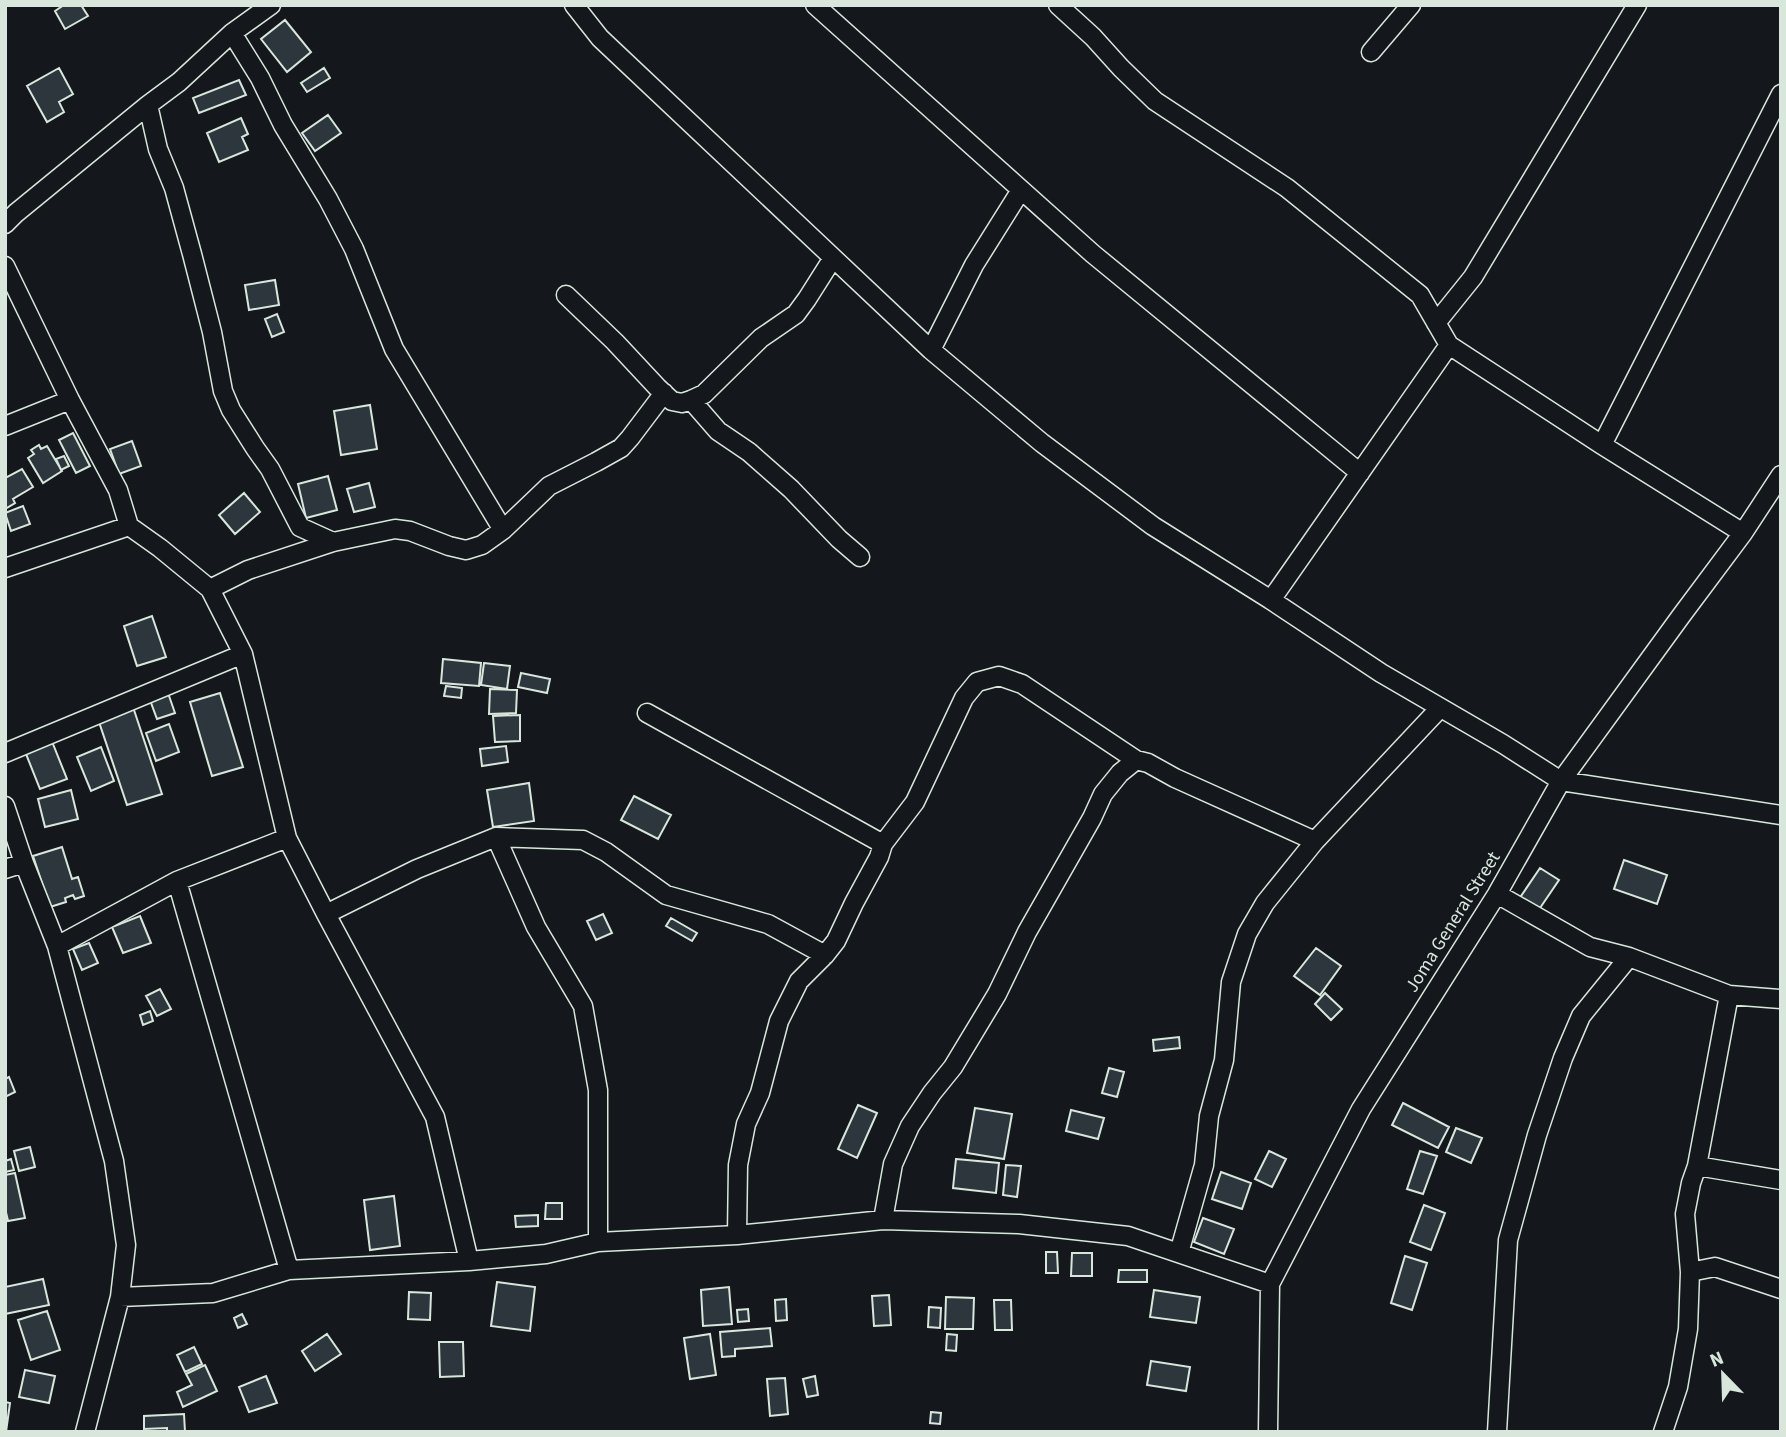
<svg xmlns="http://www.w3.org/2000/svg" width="1786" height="1437" font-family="'Source Sans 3',sans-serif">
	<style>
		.building { fill: #2c363c; stroke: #d8e6dc; stroke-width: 2 }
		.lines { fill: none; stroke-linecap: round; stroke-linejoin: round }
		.minor-casing { stroke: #d8e6dc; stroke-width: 21 }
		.minor { stroke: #14181c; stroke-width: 18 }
		.labels { text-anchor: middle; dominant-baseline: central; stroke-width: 5; stroke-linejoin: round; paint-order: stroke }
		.street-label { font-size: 19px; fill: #d8e6dc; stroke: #14181c }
	</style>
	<rect width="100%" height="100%" fill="#14181c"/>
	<path class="building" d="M 64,5 L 81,5 L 88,16 L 65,29 L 55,11 Z
		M 285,20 L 311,52 L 287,72 L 261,39 Z
		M 59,68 L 73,94 L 59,102 L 64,112 L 47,122 L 27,86 Z
		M 324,68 L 330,78 L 307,92 L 301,83 Z
		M 239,80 L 246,95 L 199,113 L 193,98 Z
		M 328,115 L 341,133 L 315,151 L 302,133 Z
		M 241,118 L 248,134 L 242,137 L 248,150 L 219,162 L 207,133 Z
		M 275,280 L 279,305 L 249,310 L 245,285 Z
		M 277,314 L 284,332 L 272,337 L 265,319 Z
		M 370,405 L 377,449 L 341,455 L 334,411 Z
		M 73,433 L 90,466 L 76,473 L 59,440 Z
		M 132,441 L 141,466 L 119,474 L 110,449 Z
		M 39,445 L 41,449 L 47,446 L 62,471 L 43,483 L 28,458 L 34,454 L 31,450 Z
		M 64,456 L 69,466 L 61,470 L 56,459 Z
		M 22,469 L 33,487 L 13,499 L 15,503 L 5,509 L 5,478 Z
		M 328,476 L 337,510 L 306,518 L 298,484 Z
		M 369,483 L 375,507 L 354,512 L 347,489 Z
		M 244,493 L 260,512 L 235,534 L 219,515 Z
		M 23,506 L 30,524 L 11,531 L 5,513 Z
		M 152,616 L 166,657 L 137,666 L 124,626 Z
		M 443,659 L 481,663 L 479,686 L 441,683 Z
		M 484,663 L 510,666 L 507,689 L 481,685 Z
		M 521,673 L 550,679 L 547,693 L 518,687 Z
		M 446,686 L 462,688 L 461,698 L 444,696 Z
		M 490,689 L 517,690 L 516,713 L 489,714 Z
		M 168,693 L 175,713 L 157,719 L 150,700 Z
		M 220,693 L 243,767 L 212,776 L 190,702 Z
		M 133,707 L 162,794 L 127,805 L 98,719 Z
		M 520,715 L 520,741 L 495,742 L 493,716 Z
		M 169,724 L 179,752 L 156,761 L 146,733 Z
		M 51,739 L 67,779 L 40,789 L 24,749 Z
		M 506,746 L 508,762 L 482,766 L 480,749 Z
		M 101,747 L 114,781 L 91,791 L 77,757 Z
		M 529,783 L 534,821 L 493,827 L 487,790 Z
		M 71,790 L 78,819 L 45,827 L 38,799 Z
		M 634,796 L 671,815 L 658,839 L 621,820 Z
		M 62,847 L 72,879 L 78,877 L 84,896 L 75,899 L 73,895 L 65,898 L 66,902 L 50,907 L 33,856 Z
		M 1624,860 L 1667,875 L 1657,904 L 1614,889 Z
		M 1540,868 L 1559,880 L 1538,911 L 1519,899 Z
		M 603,914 L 612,933 L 596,940 L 587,921 Z
		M 140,916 L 151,943 L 123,953 L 112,927 Z
		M 671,918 L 697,933 L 692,941 L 666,926 Z
		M 89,943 L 98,963 L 82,970 L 73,949 Z
		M 1316,948 L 1341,966 L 1320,995 L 1294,976 Z
		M 160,989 L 171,1009 L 157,1016 L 146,996 Z
		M 1325,993 L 1342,1009 L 1331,1020 L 1315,1004 Z
		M 150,1011 L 153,1021 L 143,1025 L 140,1015 Z
		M 1179,1037 L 1180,1048 L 1154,1051 L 1153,1040 Z
		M 1109,1068 L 1124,1072 L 1117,1097 L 1102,1093 Z
		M 9,1077 L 15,1092 L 5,1097 L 5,1079 Z
		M 1403,1103 L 1449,1127 L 1438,1148 L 1392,1125 Z
		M 858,1105 L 877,1113 L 857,1158 L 838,1149 Z
		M 975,1108 L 1012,1114 L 1004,1159 L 967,1153 Z
		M 1071,1110 L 1104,1118 L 1098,1139 L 1066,1131 Z
		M 1456,1128 L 1482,1138 L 1471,1163 L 1446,1152 Z
		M 30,1147 L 35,1167 L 19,1171 L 14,1151 Z
		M 1269,1151 L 1286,1159 L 1272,1187 L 1255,1179 Z
		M 1420,1151 L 1437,1156 L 1423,1194 L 1407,1189 Z
		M 11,1159 L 14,1170 L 5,1172 L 5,1161 Z
		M 956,1159 L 999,1163 L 996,1193 L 953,1188 Z
		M 1006,1165 L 1021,1166 L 1017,1197 L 1003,1195 Z
		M 1221,1172 L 1251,1183 L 1242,1209 L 1212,1199 Z
		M 15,1173 L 25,1218 L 8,1221 L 5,1208 L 5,1175 Z
		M 394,1196 L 400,1246 L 370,1250 L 364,1200 Z
		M 546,1203 L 562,1203 L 562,1219 L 545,1219 Z
		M 1424,1205 L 1445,1213 L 1431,1250 L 1410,1242 Z
		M 538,1215 L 538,1226 L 516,1227 L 515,1216 Z
		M 1203,1218 L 1234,1229 L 1224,1254 L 1194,1242 Z
		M 1046,1252 L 1057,1252 L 1058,1273 L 1046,1273 Z
		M 1072,1253 L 1092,1253 L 1092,1276 L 1071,1276 Z
		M 1405,1256 L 1427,1263 L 1412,1310 L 1391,1303 Z
		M 1119,1270 L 1147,1270 L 1147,1282 L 1118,1282 Z
		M 43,1279 L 49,1305 L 5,1314 L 5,1287 Z
		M 497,1282 L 535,1287 L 530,1331 L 491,1326 Z
		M 729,1287 L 732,1324 L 703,1326 L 701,1290 Z
		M 1154,1290 L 1200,1297 L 1196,1323 L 1150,1317 Z
		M 409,1292 L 431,1293 L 430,1320 L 408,1319 Z
		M 889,1295 L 891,1325 L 874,1326 L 872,1296 Z
		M 946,1297 L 974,1298 L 973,1329 L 945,1329 Z
		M 786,1299 L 787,1320 L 776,1321 L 775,1300 Z
		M 994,1300 L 1011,1300 L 1012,1330 L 995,1330 Z
		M 929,1307 L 941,1308 L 940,1328 L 928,1327 Z
		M 748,1309 L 749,1321 L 738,1322 L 737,1310 Z
		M 47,1311 L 60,1350 L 31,1360 L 18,1320 Z
		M 242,1314 L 247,1324 L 238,1328 L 234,1318 Z
		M 770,1328 L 772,1346 L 735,1349 L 735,1356 L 722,1357 L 720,1332 Z
		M 327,1334 L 341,1354 L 315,1371 L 302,1351 Z
		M 710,1334 L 716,1375 L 690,1379 L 684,1338 Z
		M 947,1334 L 957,1335 L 956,1351 L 946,1350 Z
		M 439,1342 L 463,1342 L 464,1376 L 440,1377 Z
		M 194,1347 L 202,1364 L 185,1372 L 177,1355 Z
		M 1151,1361 L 1190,1367 L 1186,1391 L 1147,1385 Z
		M 205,1365 L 217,1391 L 183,1407 L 177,1392 L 192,1385 L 186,1374 Z
		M 25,1370 L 55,1376 L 49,1403 L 19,1397 Z
		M 266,1376 L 277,1403 L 249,1412 L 239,1387 Z
		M 815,1376 L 818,1395 L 807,1397 L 803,1379 Z
		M 785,1378 L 788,1414 L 770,1416 L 767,1379 Z
		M 5,1402 L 10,1403 L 6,1432 L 5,1432 Z
		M 931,1412 L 941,1413 L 940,1424 L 930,1423 Z
		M 184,1414 L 185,1432 L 167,1432 L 167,1428 L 144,1429 L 144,1416 Z"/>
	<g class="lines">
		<g class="minor-casing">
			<path id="minor" d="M 574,5 L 600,38 L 931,350 L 1042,443 L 1153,526 L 1271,600 L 1381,673 L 1503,744 L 1561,781 L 1781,815
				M 815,5 L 1093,254 L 1360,473
				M 1058,5 L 1093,37 L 1121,68 L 1155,101 L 1287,188 L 1420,295 L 1449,345
				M 232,33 L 260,78 L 283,125 L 328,199 L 354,249 L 394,349 L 503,530
				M 1371,52 L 1411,5
				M 148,105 L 158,149 L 174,188 L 192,254 L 212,332 L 223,391 L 231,410 L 255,448 L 270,469 L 300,527 L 333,542
				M 5,224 L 16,213 L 148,105 L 179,82 L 232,33 L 271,5
				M 5,266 L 70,400 L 118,490 L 129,526 L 160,548 L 210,589 L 243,654 L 287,838 L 326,914 L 435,1117 L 469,1261
				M 566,295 L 615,342 L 657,387 L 672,401 L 682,403 L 691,400 L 704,394 L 761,338 L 796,314 L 807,299 L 833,258
				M 1436,323 L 1473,277 L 1637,5
				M 931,350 L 974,265 L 1021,190
				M 691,400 L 718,431 L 749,452 L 791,489 L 839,539 L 860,557
				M 5,426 L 70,400
				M 1602,445 L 1781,94
				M 5,568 L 129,526
				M 210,589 L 248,570 L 333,542 L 395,529 L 410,531 L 449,546 L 466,550 L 482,545 L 503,530 L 549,486 L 596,462 L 621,448 L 630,438 L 664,393
				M 1271,600 L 1449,345 L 1602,445 L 1743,533
				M 647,713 L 883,844
				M 5,753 L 243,654
				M 5,806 L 24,863 L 57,946 L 114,1161 L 126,1245 L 120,1297 L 85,1432
				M 496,837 L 536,927 L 583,1006 L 598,1090 L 598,1242
				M 5,869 L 24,863
				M 177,881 L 289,1270
				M 1497,894 L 1590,947 L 1629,957 L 1729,995 L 1781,999
				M 326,914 L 417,869 L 496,837 L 583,840 L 606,852 L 666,895 L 768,924 L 825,955
				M 57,946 L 177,881 L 287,838
				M 1697,1166 L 1781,1180
				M 883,1220 L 893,1164 L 910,1126 L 932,1093 L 953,1067 L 997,994 L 1027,932 L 1092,818 L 1103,794 L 1120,773 L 1136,760 L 1148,763 L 1175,778 L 1315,841
				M 737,1235 L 738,1165 L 746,1124 L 760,1093 L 779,1021 L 799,981 L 825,955 L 836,941 L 854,903 L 879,857 L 883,844 L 915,802 L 964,698 L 977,682 L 999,676 L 1022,684 L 1136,760
				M 1179,1253 L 1204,1165 L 1209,1116 L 1224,1060 L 1231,982 L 1247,934 L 1265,903 L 1315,841 L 1440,708
				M 1690,1272 L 1715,1267 L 1781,1289
				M 120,1297 L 213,1293 L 289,1270 L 469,1261 L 546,1254 L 598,1242 L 737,1235 L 883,1220 L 1019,1224 L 1128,1236 L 1270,1284
				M 1268,1432 L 1270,1284 L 1361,1109 L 1497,894 L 1561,781 L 1681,616 L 1743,533 L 1781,475
				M 1497,1432 L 1508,1240 L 1537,1135 L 1563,1058 L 1581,1016 L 1629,957
				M 1663,1432 L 1678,1387 L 1688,1329 L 1690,1272 L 1685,1214 L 1691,1183 L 1697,1166 L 1729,995"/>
		</g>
		<use href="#minor" class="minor"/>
	</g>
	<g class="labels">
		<g class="street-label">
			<text transform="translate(1453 922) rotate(-58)">Joma General Street</text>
		</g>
	</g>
	<rect width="1786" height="1437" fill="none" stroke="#d8e6dc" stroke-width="14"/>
	<g transform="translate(1723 1374) rotate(337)" stroke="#14181c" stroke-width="5" paint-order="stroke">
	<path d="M0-5L12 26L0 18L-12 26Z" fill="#d8e6dc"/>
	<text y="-10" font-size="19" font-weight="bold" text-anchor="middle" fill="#d8e6dc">N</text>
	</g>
</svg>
